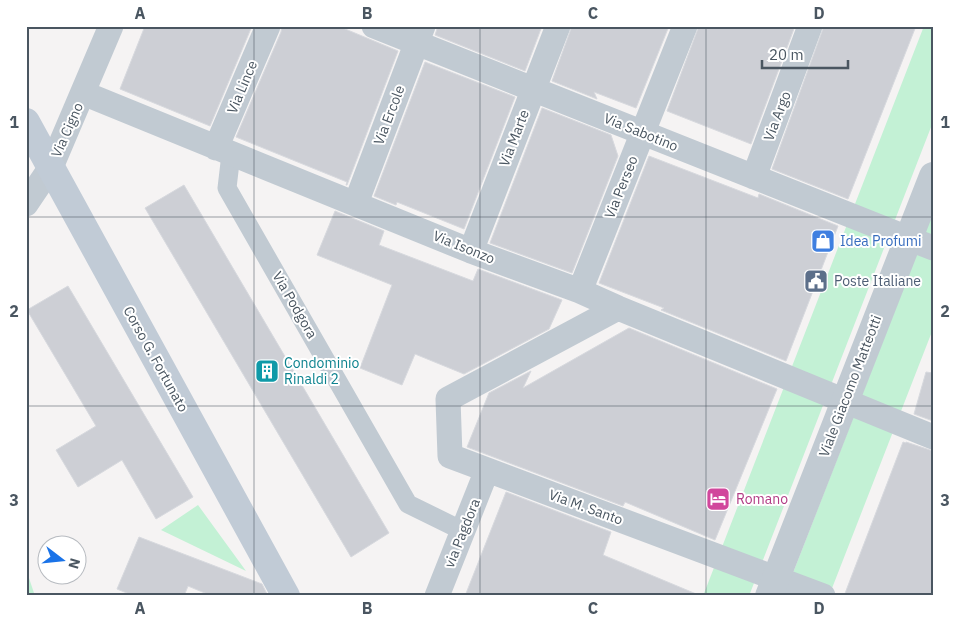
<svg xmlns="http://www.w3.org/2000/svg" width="959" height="622" font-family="'IBM Plex Sans',sans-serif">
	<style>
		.green { fill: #c3f1d5 }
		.building { fill: #cdcfd5; stroke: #d7d9de }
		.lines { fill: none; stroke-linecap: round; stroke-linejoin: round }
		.pedestrian { stroke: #c1cad2; stroke-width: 19 }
		.minor { stroke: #c1cad2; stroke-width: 25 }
		.tertiary { stroke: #c1cad2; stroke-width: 28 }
		.secondary { stroke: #c1cbd6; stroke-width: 28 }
		.grid { fill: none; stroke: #4a5661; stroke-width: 1; stroke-opacity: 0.55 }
		.labels { text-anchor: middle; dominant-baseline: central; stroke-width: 4; stroke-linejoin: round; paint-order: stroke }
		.street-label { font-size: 14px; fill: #4a5661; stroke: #fff }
		.shop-label { font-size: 14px; fill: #366cbe; stroke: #fff; text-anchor: start }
		.service-label { font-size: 14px; fill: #4e5e75; stroke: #fff; text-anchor: start }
		.culture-label { font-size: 14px; fill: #0d838f; stroke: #fff; text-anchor: start }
		.hotel-label { font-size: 14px; fill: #b23c85; stroke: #fff; text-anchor: start }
		.neatline { fill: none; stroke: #4a5661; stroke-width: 2 }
		.grid-label { font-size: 16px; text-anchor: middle; font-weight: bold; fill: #4a5661 }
	</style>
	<rect width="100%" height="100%" fill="#f5f3f3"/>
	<path class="green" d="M 924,26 L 933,26 L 933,122 L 749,596 L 703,596 Z
		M 933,212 L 933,329 L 829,596 L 784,596 Z
		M 198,505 L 246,571 L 161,530 Z
		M 26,569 L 35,596 L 26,596 Z"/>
	<path class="building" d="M 145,26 L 252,26 L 210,126 L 120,89 Z
		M 282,26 L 338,26 L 398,51 L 347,185 L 346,185 L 347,182 L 236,137 L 281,32 Z
		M 438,26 L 542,26 L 525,71 L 435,35 Z
		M 572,26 L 669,26 L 636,108 L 594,92 L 597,99 L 552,81 Z
		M 699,26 L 795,26 L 751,144 L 667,111 Z
		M 824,26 L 916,26 L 848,199 L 772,169 Z
		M 425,62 L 515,97 L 464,229 L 397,202 L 396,205 L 374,196 Z
		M 542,108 L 611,135 L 618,156 L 572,273 L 490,243 Z
		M 649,156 L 758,198 L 759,194 L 838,226 L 786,361 L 661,310 L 664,308 L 599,283 Z
		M 184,185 L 389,533 L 351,557 L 145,208 Z
		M 335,211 L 384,231 L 379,245 L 473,281 L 478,269 L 562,300 L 549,329 L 464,374 L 415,354 L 402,385 L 360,368 L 392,285 L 317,255 Z
		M 68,286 L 193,497 L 156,519 L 122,460 L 78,487 L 56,450 L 96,426 L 27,310 Z
		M 629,328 L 777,389 L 715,540 L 625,502 L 623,506 L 467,447 L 489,393 L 531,371 L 523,388 Z
		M 926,372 L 933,373 L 933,421 L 914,414 Z
		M 903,442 L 906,443 L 906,442 L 933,451 L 933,596 L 844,596 Z
		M 506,492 L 611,532 L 603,555 L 701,596 L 465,596 Z
		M 139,537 L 262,584 L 268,596 L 212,596 L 188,586 L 184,596 L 134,596 L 117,589 Z"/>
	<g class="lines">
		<path class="pedestrian" d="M 231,154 L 227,188 L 408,504 L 463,531"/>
		<path class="minor" d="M 374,26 L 933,248
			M 83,93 L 471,251 L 580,291 L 618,308 L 933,437
			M 216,148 L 268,26
			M 754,177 L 810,26
			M 356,203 L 423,26
			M 26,204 L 51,167 L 111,26
			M 471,251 L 558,26
			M 580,291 L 685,26
			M 618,308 L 448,399 L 450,456 L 823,596
			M 437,596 L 487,470"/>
		<path class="tertiary" d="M 769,596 L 933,176"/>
		<path class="secondary" d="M 26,122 L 286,596"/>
	</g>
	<path class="grid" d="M 254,26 L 254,596M 480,26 L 480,596M 706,26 L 706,596M 26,217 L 933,217M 26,406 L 933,406"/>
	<defs>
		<g id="shop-square" transform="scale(1.25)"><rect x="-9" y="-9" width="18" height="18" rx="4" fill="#3f7fe0" stroke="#fff"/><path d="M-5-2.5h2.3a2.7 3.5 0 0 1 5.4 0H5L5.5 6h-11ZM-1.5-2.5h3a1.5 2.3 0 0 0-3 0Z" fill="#fff"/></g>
		<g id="civic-square" transform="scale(1.25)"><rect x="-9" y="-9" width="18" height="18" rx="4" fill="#5c6f8a" stroke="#fff"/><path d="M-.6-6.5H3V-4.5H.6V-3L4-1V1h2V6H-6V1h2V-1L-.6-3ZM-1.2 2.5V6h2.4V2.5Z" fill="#fff"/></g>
		<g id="building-square" transform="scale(1.25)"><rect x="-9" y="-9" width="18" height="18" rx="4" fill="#0f9aa8" stroke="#fff"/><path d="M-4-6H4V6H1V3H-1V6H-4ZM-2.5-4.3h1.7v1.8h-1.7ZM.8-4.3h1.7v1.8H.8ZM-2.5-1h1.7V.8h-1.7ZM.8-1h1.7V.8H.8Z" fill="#fff"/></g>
		<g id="hotel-square" transform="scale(1.25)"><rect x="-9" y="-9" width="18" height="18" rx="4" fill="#d1479c" stroke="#fff"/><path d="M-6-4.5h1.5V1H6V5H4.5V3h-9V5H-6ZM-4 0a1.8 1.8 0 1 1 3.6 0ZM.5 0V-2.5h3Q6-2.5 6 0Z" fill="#fff"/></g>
	</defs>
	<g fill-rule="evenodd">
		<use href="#shop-square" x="823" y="241"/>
		<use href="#civic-square" x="816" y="281"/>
		<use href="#building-square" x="267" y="371"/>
		<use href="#hotel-square" x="718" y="499"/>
	</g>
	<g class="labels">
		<g class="street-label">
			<text transform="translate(242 87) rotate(-67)">Via Lince</text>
			<text transform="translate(389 115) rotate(-69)">Via Ercole</text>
			<text transform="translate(777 116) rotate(-69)">Via Argo</text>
			<text transform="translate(67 130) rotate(-66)">Via Cigno</text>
			<text transform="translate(641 132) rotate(22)">Via Sabotino</text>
			<text transform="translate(514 138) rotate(-69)">Via Marte</text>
			<text transform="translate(621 187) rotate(-68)">Via Perseo</text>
			<text transform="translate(464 247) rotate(22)">Via Isonzo</text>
			<text transform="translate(295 305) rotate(60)">Via Podgora</text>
			<text transform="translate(156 359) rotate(61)">Corso G. Fortunato</text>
			<text transform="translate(850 386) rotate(-69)">Viale Giacomo Matteotti</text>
			<text transform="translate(586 507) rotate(20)">Via M. Santo</text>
			<text transform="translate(462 533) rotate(-68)">via Pagdora</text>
		</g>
		<g class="shop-label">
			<text x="840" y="241">Idea Profumi</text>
		</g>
		<g class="service-label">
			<text x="834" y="281">Poste Italiane</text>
		</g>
		<g class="culture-label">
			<text x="284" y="363">Condominio<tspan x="284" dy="16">Rinaldi 2</tspan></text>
		</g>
		<g class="hotel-label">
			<text x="736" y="499">Romano</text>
		</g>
	</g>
	<rect width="959" height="622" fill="none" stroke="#ffffff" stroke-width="55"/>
	<g transform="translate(62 560) rotate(106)"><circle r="24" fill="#ffffff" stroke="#b7bbc0"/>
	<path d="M0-4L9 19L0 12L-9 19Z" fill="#1a73e8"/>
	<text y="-8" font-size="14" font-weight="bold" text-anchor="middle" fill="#4a5661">N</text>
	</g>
	<path d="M762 60v8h86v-8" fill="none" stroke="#4a5661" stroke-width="2.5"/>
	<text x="769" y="60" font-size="15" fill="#4a5661" stroke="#ffffff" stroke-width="4" paint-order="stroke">20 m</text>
	<rect x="28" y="28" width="904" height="566" class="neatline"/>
	<g class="grid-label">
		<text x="140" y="19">A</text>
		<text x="367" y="19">B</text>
		<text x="593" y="19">C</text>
		<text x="819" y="19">D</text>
		<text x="14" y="128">1</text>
		<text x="945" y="128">1</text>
		<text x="14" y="317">2</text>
		<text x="945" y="317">2</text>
		<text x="14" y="506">3</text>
		<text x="945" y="506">3</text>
		<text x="140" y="614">A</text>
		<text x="367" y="614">B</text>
		<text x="593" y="614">C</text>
		<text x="819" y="614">D</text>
	</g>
</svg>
